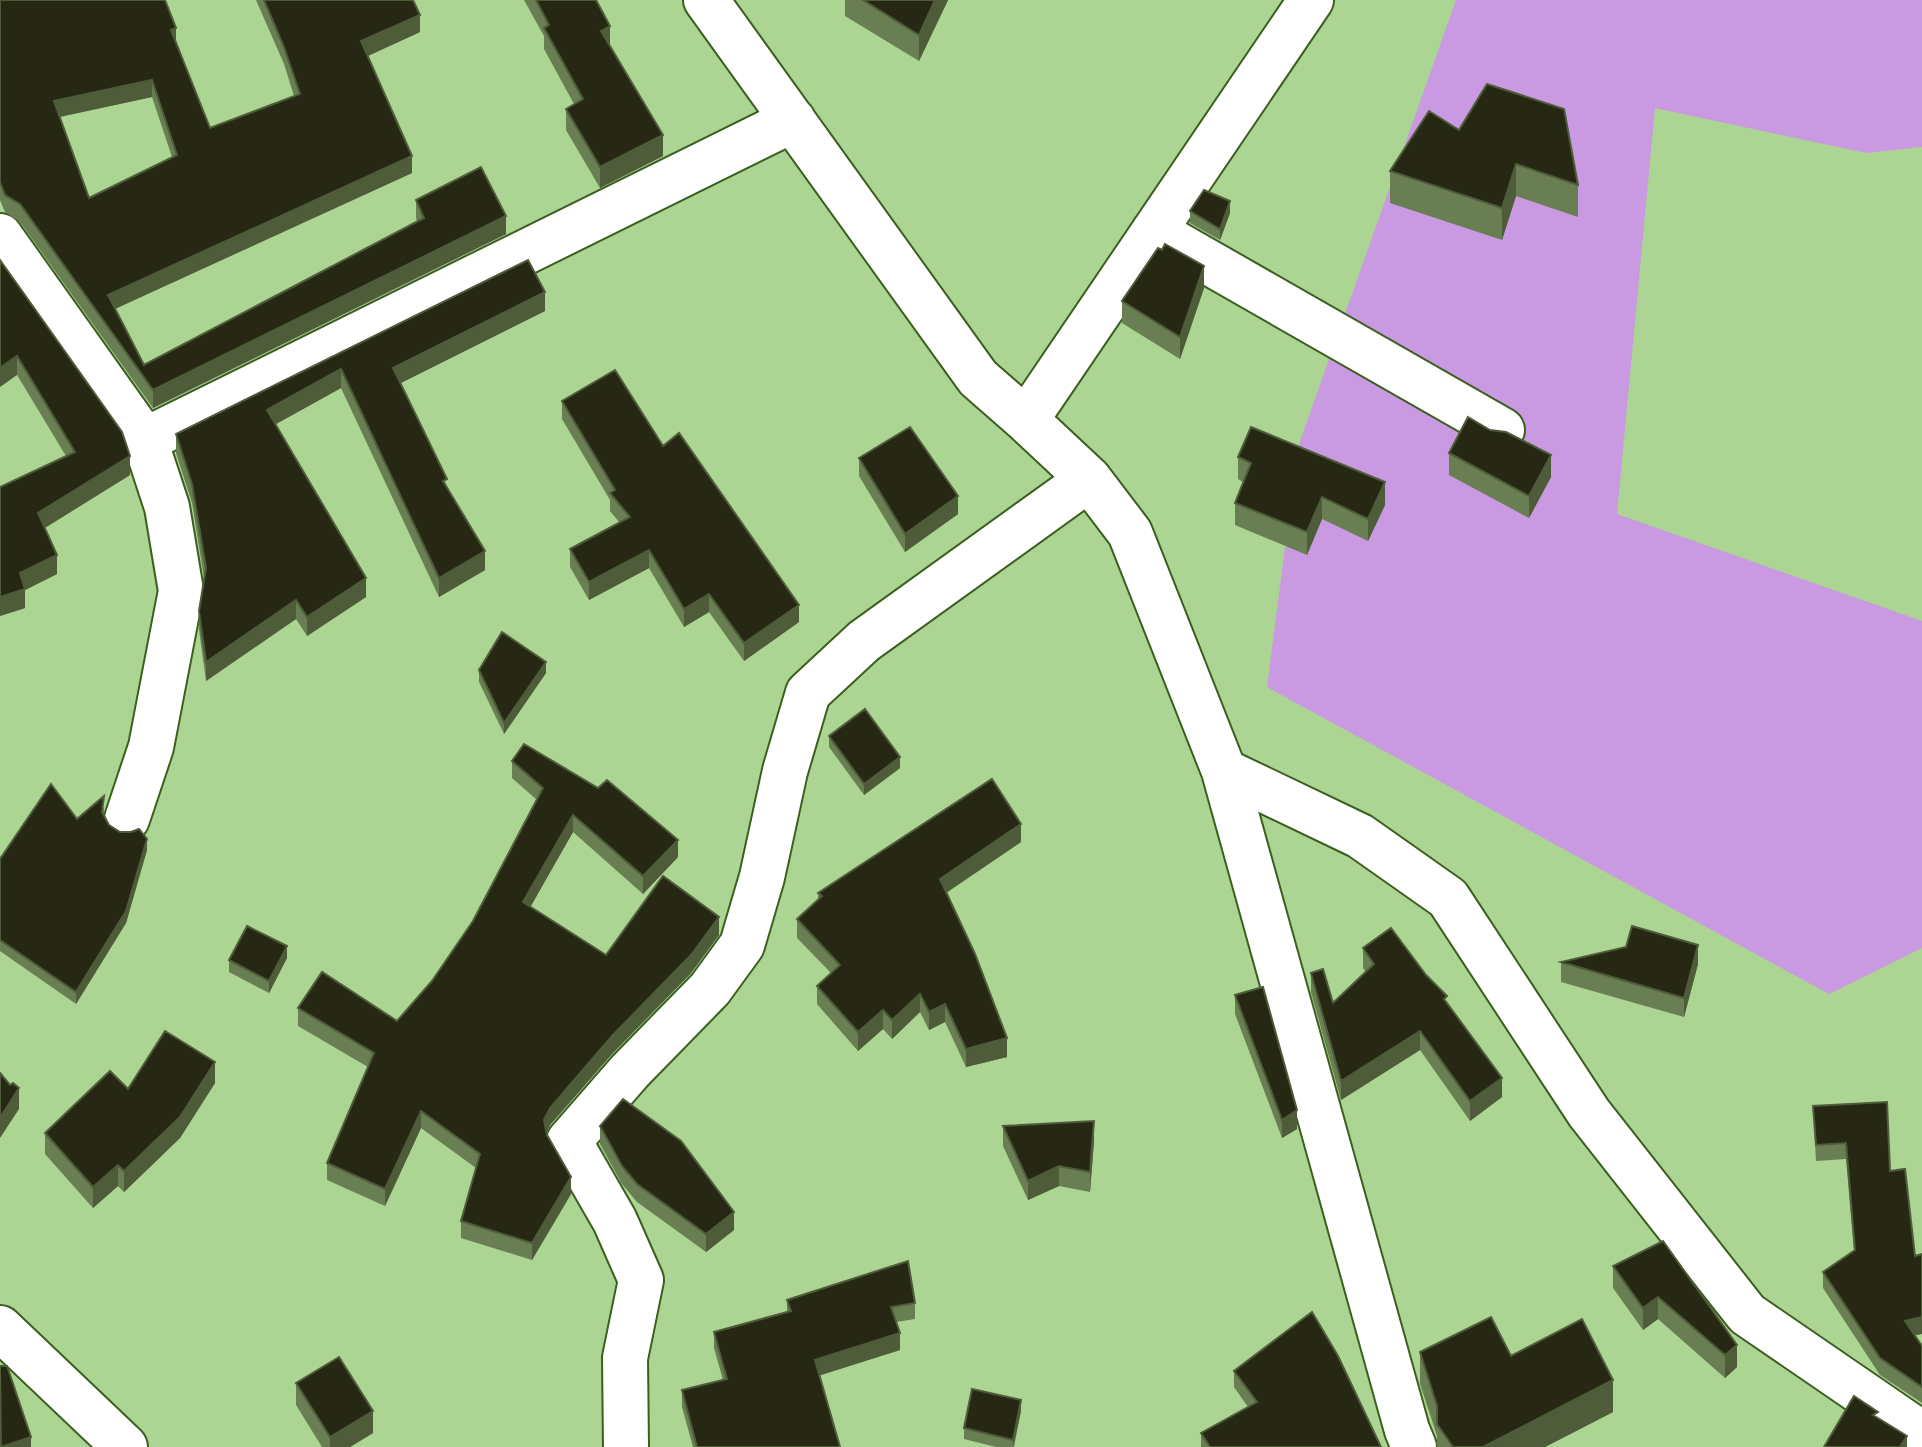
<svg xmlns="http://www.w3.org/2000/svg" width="1922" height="1447" font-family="'Playfair Display',serif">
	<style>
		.green { fill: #c999e2 }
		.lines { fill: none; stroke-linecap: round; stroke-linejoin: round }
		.minor-casing { stroke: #3c5f20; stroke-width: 48 }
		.minor { stroke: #fff; stroke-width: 44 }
		.wall { fill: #697e53; fill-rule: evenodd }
		.shaded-wall { fill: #4e5c3a }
		.building { fill: #262814; stroke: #4e5c3a; stroke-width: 2; fill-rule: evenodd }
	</style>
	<rect width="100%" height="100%" fill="#acd492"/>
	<path class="green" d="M 1456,0 L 1922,0 L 1922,147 L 1866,153 L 1655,108 L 1617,514 L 1922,621 L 1922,948 L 1829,994 L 1267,687 L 1298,447 Z"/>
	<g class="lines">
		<g class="minor-casing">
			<path id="minor" d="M 706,0 L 978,378 L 1026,420
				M 1311,0 L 1026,420 L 1089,479 L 1130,533 L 1224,771 L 1407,1430 L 1414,1447
				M 1154,231 L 1502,430
				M 0,236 L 145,440 L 167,507 L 181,591 L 151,747 L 127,819
				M 145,440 L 793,120
				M 1224,771 L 1360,836 L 1448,898 L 1589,1113 L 1747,1314 L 1922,1434
				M 0,1328 L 125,1447
				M 626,1447 L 625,1358 L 641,1280 L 615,1221 L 569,1141 L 630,1071 L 710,989 L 742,945 L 762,877 L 785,771 L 808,693 L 864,641 L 1089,479"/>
		</g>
		<use href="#minor" class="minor"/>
	</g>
	<path class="wall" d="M 0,0 L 176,43 L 210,128 L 294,96 L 284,64 L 256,0 L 413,0 L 420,32 L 368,56 L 412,173 L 115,309 L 144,365 L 417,221 L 416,218 L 416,200 L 506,234 L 153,408 L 20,222 L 5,212 L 0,200 ZM 152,97 L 172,157 L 89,198 L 60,117 Z
		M 524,0 L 596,0 L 610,45 L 663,156 L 600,188 L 566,130 L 566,109 L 574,104 L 544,49 L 544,36 Z
		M 845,0 L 948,0 L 919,61 L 845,16 Z
		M 1459,130 L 1578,185 L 1578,217 L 1516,196 L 1502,240 L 1390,203 L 1390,171 Z
		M 1190,211 L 1230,213 L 1220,240 L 1190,223 Z
		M 0,260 L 130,475 L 45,528 L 57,574 L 25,590 L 25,608 L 0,616 L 66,456 L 17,375 Z
		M 528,260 L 545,311 L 400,383 L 485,570 L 439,597 L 341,388 L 276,424 L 366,597 L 307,636 L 296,619 L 206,681 L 199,630 L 199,611 L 204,578 L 192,503 L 176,453 L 176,434 Z
		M 1204,288 L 1180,359 L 1122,323 L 1122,301 Z
		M 562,401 L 663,446 L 799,622 L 744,661 L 709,612 L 684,627 L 649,568 L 589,600 L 570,567 L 570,549 L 620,523 L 610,511 L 610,500 L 562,419 Z
		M 1449,453 L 1551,477 L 1529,518 L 1449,475 Z
		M 1238,457 L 1385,505 L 1368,541 L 1322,519 L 1307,555 L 1235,525 L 1235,503 L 1243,482 L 1238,479 Z
		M 859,458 L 958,514 L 905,552 L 859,476 Z
		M 479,670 L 546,673 L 504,734 L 479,682 Z
		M 829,736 L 900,768 L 864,795 L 829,747 Z
		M 512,761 L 678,857 L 643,894 L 573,832 L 530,907 L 606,955 L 719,935 L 691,973 L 612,1054 L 550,1125 L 547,1133 L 571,1194 L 532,1260 L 461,1238 L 461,1221 L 476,1168 L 421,1128 L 385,1206 L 327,1180 L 327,1163 L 368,1067 L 298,1026 L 298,1008 L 397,1021 L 432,981 L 473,921 L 537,800 L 512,778 Z
		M 104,808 L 104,814 L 109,825 L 147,850 L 126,923 L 76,1004 L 0,951 L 0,859 L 77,819 Z
		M 1021,842 L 946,893 L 1007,1057 L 966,1067 L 945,1022 L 929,1030 L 920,1012 L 892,1039 L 883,1029 L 858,1051 L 817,1004 L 817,986 L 831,973 L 797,938 L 797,919 L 818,900 L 818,893 Z
		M 1363,948 L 1447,1002 L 1502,1097 L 1470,1121 L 1420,1050 L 1341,1100 L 1311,992 L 1311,973 L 1333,1003 L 1366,972 L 1363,968 Z
		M 287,958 L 269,993 L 229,972 L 229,960 Z
		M 1561,962 L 1698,964 L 1684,1017 L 1561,982 Z
		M 1235,995 L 1297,1129 L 1282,1138 L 1235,1014 Z
		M 215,1083 L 180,1138 L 124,1192 L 118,1186 L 93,1208 L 45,1154 L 45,1133 L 128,1089 Z
		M 1813,1106 L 1890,1171 L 1915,1256 L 1922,1254 L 1922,1334 L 1914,1335 L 1922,1346 L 1922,1403 L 1880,1375 L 1823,1288 L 1823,1272 L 1854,1251 L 1846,1159 L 1816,1161 Z
		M 600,1126 L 734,1230 L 706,1252 L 637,1202 L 622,1184 L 600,1144 Z
		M 1003,1126 L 1094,1141 L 1090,1192 L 1059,1186 L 1028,1200 L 1003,1146 Z
		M 1663,1241 L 1737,1367 L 1725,1378 L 1658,1319 L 1643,1330 L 1613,1288 L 1613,1266 Z
		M 787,1300 L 915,1303 L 915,1319 L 896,1322 L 900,1350 L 819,1375 L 840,1447 L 693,1447 L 682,1407 L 682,1390 L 723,1380 L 714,1348 L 714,1332 L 787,1312 Z
		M 1420,1352 L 1511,1356 L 1613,1412 L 1545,1447 L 1437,1447 L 1437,1436 L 1420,1384 Z
		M 1234,1371 L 1381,1447 L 1201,1447 L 1201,1433 L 1248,1407 L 1234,1387 Z
		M 296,1383 L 373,1433 L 350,1447 L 322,1447 L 296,1405 Z
		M 1021,1411 L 1014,1447 L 996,1447 L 964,1439 L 964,1428 Z"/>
	<path class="shaded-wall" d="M 935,0 L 948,0 L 919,61 L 919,35 Z
		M 420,15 L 420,32 L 361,59 L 361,41 Z
		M 610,26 L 610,47 L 601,31 Z
		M 176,28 L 176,46 L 171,30 Z
		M 152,80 L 152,97 L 54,118 L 54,101 Z
		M 663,135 L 663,156 L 600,188 L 600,167 Z
		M 412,156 L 412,173 L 108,312 L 108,295 Z
		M 1516,164 L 1516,196 L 1502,240 L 1502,208 Z
		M 1230,201 L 1230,213 L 1220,240 L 1220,229 Z
		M 506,216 L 506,234 L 153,408 L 153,390 Z
		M 1204,266 L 1204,288 L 1180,359 L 1180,337 Z
		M 545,292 L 545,311 L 393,387 L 393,368 Z
		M 17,356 L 17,375 L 0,387 L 0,368 Z
		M 341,369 L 341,388 L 267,429 L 267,410 Z
		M 1551,455 L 1551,477 L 1529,518 L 1529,496 Z
		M 130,456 L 130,475 L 38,532 L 38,513 Z
		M 1385,482 L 1385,505 L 1368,541 L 1368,519 Z
		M 958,496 L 958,514 L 905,552 L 905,534 Z
		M 1322,497 L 1322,519 L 1307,555 L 1307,532 Z
		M 649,550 L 649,568 L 589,600 L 589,582 Z
		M 485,551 L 485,570 L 439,597 L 439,578 Z
		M 57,555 L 57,574 L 25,590 L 25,608 L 0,616 L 0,597 L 20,573 Z
		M 366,578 L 366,597 L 307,636 L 307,617 Z
		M 709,594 L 709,612 L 684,627 L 684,609 Z
		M 296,600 L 296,619 L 206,681 L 206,662 Z
		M 799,605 L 799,622 L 744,661 L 744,643 Z
		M 546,662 L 546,673 L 504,734 L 504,723 Z
		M 900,757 L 900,768 L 864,795 L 864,784 Z
		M 573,815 L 573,832 L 523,920 L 523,902 Z
		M 1021,824 L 1021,842 L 940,897 L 940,879 Z
		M 147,839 L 147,850 L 126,923 L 76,1004 L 76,992 Z
		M 678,840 L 678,857 L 643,894 L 643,876 Z
		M 719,917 L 719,935 L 691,973 L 612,1054 L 550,1125 L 544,1138 L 544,1120 L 550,1108 Z
		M 1698,945 L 1698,964 L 1684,1017 L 1684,998 Z
		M 287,946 L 287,958 L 269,993 L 269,981 Z
		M 920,994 L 920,1012 L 892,1039 L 892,1020 Z
		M 945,1004 L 945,1022 L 929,1030 L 929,1012 Z
		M 883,1010 L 883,1029 L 858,1051 L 858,1032 Z
		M 1420,1031 L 1420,1050 L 1341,1100 L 1341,1081 Z
		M 1007,1038 L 1007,1057 L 966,1067 L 966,1049 Z
		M 215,1062 L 215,1083 L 180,1138 L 124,1192 L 124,1171 Z
		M 1502,1078 L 1502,1097 L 1470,1121 L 1470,1101 Z
		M 19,1088 L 19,1109 L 0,1138 L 0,1118 Z
		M 1297,1110 L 1297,1129 L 1282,1138 L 1282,1120 Z
		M 421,1111 L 421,1128 L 385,1206 L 385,1189 Z
		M 1094,1121 L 1094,1141 L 1090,1192 L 1090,1172 Z
		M 118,1165 L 118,1186 L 93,1208 L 93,1187 Z
		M 1059,1166 L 1059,1186 L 1028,1200 L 1028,1181 Z
		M 571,1177 L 571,1194 L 532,1260 L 532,1243 Z
		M 734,1212 L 734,1230 L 706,1252 L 706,1234 Z
		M 1658,1297 L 1658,1319 L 1643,1330 L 1643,1308 Z
		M 1922,1317 L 1922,1334 L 1905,1337 L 1905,1321 Z
		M 900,1333 L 900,1350 L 815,1377 L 815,1360 Z
		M 1737,1345 L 1737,1367 L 1725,1378 L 1725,1355 Z
		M 1613,1380 L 1613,1412 L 1545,1447 L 1483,1447 Z
		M 1021,1400 L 1021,1411 L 1013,1447 L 1013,1440 Z
		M 373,1411 L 373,1433 L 350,1447 L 330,1447 L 330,1437 Z
		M 1907,1436 L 1907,1447 L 1900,1447 Z
		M 31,1437 L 31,1447 L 1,1447 Z"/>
	<path class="building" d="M 0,0 L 165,0 L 176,28 L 171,30 L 210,128 L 300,94 L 284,47 L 264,0 L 413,0 L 420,15 L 361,41 L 412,156 L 108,295 L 144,365 L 424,218 L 416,200 L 481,167 L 506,216 L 153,390 L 20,204 L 5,195 L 0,182 ZM 152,80 L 177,155 L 89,198 L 54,101 Z
		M 536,0 L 596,0 L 610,26 L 601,31 L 663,135 L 600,167 L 566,109 L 583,99 L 544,28 L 549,25 Z
		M 863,0 L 935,0 L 919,35 Z
		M 1487,84 L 1564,109 L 1578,185 L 1516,164 L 1502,208 L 1390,171 L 1429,111 L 1459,130 Z
		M 1204,190 L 1230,201 L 1220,229 L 1190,211 Z
		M 1165,244 L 1204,266 L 1180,337 L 1122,301 L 1158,248 L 1162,250 Z
		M 0,260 L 122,432 L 130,456 L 38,513 L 57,555 L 20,573 L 25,589 L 0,597 L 0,487 L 75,452 L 17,356 L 0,368 Z
		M 528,260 L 545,292 L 393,368 L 447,479 L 443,481 L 485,551 L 439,578 L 341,369 L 267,410 L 366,578 L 307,617 L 296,600 L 206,662 L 199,611 L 206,568 L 192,484 L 176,434 Z
		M 615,370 L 663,446 L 679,433 L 799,605 L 744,643 L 709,594 L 684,609 L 649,550 L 589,582 L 570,549 L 630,517 L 610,493 L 615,490 L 562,401 Z
		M 1468,417 L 1490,430 L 1506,432 L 1551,455 L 1529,496 L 1449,453 Z
		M 910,427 L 958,496 L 905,534 L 859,458 Z
		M 1251,427 L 1385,482 L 1368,519 L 1322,497 L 1307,532 L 1235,503 L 1251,463 L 1238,457 Z
		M 502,632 L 546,662 L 504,723 L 479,670 Z
		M 865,709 L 900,757 L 864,784 L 829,736 Z
		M 524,744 L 598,788 L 607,780 L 678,840 L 643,876 L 573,815 L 523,902 L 606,955 L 663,876 L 719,917 L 691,955 L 612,1036 L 550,1108 L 544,1120 L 547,1135 L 571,1177 L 532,1243 L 461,1221 L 480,1154 L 421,1111 L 385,1189 L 327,1163 L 374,1053 L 298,1008 L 322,972 L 397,1021 L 432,981 L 473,921 L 543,788 L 512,761 Z
		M 992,779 L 1021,824 L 940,879 L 975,954 L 1007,1038 L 966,1049 L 945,1004 L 929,1012 L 920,994 L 892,1020 L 883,1010 L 858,1032 L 817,986 L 840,965 L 797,919 L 822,896 L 818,893 Z
		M 51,784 L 77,819 L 104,796 L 102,812 L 109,825 L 120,832 L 131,832 L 139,829 L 147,839 L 126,911 L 76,992 L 0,940 L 0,859 Z
		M 247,926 L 287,946 L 269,981 L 229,960 Z
		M 1632,926 L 1698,945 L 1684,998 L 1561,962 L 1626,947 Z
		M 1391,928 L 1426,975 L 1447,996 L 1444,999 L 1502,1078 L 1470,1101 L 1420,1031 L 1341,1081 L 1311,973 L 1323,969 L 1333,1003 L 1374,964 L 1363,948 Z
		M 1263,987 L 1297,1110 L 1282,1120 L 1235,995 Z
		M 165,1031 L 215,1062 L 180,1117 L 124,1171 L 118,1165 L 93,1187 L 45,1133 L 110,1071 L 128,1089 Z
		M 0,1073 L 10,1085 L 13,1083 L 19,1088 L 0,1118 Z
		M 623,1099 L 681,1141 L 734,1212 L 706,1234 L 637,1184 L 622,1166 L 600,1126 Z
		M 1887,1102 L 1890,1171 L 1905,1169 L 1915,1256 L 1922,1254 L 1922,1317 L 1905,1321 L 1922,1346 L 1922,1387 L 1880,1358 L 1823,1272 L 1855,1250 L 1846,1143 L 1816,1145 L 1813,1106 Z
		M 1094,1121 L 1090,1172 L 1059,1166 L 1028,1181 L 1003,1126 Z
		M 1663,1241 L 1737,1345 L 1725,1355 L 1658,1297 L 1643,1308 L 1613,1266 Z
		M 908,1261 L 915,1303 L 891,1307 L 900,1333 L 815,1360 L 840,1447 L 697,1447 L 682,1390 L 727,1379 L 714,1332 L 791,1311 L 787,1300 Z
		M 1312,1312 L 1338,1356 L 1381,1447 L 1210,1447 L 1201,1433 L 1257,1402 L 1234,1371 Z
		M 1491,1317 L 1511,1356 L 1582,1319 L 1613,1380 L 1483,1447 L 1453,1447 L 1437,1424 L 1437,1406 L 1420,1352 Z
		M 339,1357 L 373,1411 L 330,1437 L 296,1383 Z
		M 0,1366 L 7,1366 L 31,1437 L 1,1447 Z
		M 972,1389 L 1021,1400 L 1013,1440 L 964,1428 Z
		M 1854,1396 L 1878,1412 L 1873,1415 L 1907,1436 L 1900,1447 L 1824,1447 Z"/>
</svg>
